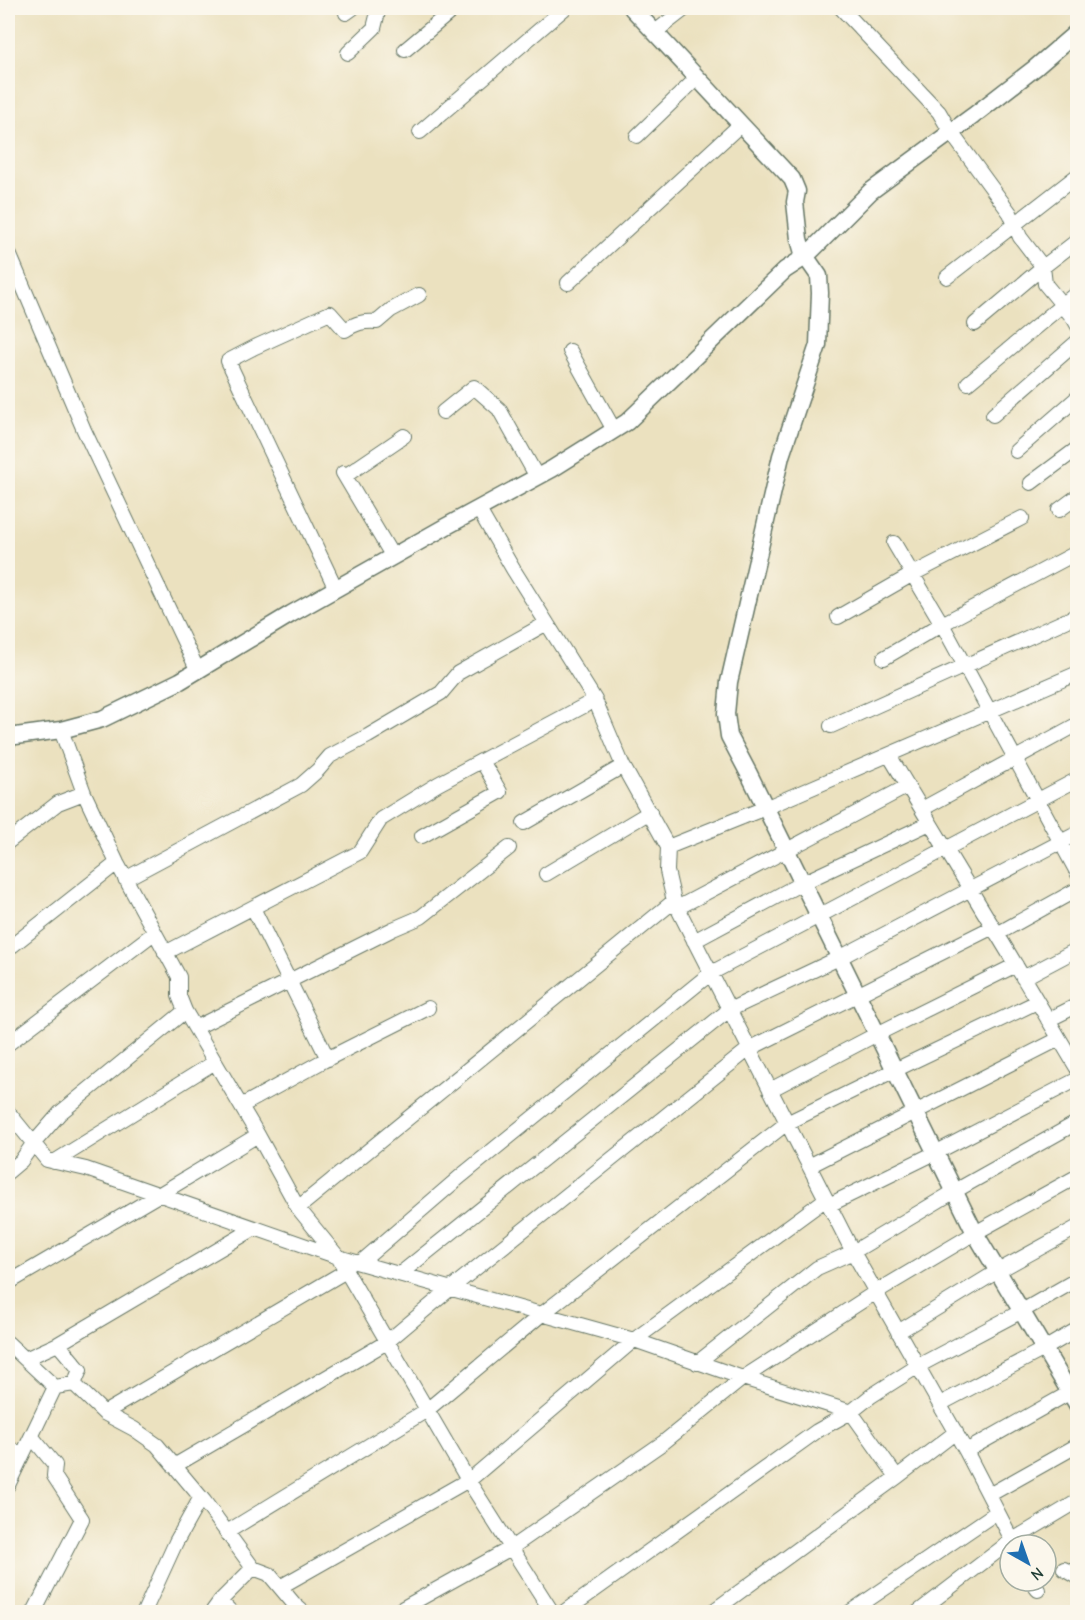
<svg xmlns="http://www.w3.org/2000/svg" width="1085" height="1620" font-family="'Comic Neue',sans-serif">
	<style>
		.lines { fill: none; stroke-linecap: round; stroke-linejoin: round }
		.minor-casing { stroke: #667665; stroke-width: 16 }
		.tertiary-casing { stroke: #667665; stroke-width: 19 }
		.minor { stroke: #fff; stroke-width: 14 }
		.tertiary { stroke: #fff; stroke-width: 16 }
	</style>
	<rect width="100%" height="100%" fill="#fbf7ec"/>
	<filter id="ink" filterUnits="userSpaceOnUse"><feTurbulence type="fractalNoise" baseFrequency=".0167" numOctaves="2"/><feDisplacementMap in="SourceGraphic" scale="12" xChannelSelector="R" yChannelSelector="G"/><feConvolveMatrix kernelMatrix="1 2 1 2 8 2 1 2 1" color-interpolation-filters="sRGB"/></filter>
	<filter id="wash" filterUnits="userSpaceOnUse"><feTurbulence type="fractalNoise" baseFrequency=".008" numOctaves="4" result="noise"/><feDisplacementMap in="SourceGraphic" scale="24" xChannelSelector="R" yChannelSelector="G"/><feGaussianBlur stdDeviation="1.35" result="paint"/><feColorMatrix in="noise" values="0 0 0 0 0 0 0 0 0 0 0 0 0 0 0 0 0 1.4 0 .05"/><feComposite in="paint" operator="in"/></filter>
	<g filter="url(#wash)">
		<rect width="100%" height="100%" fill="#ebe1bf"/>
	</g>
	<g filter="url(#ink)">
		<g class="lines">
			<g class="minor-casing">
				<path id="minor" d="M 841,8 L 939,112 L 950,131 L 1010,213 L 1020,237 L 1043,267 L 1045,284 L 1074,319 L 1078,326
					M 346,13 L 353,8
					M 655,32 L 686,8
					M 405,50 L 455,8
					M 348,53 L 374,28 L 379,8
					M 420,132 L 565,8
					M 637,136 L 698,77
					M 8,251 L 84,430 L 198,671
					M 947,277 L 1078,175
					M 568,283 L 740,125
					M 975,324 L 1043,267 L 1078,240
					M 570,351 L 614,430
					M 968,383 L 1078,292
					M 443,412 L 474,387 L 499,409 L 537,477
					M 993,415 L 1078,341
					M 1016,451 L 1078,397
					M 343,473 L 393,557
					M 345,476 L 404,436
					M 1031,483 L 1078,448
					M 479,510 L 513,569 L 595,700 L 623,766 L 668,847 L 667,871 L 674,901 L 853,1252 L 966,1451 L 1009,1534 L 1013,1545
					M 1059,510 L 1078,496
					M 894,543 L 942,624 L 1078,874
					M 336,589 L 228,361 L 255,347 L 330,313 L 345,330 C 356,323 363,321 377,322 L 391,310 L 419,295
					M 838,617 L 913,574 L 1022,518
					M 884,658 L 942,624 L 1078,552
					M 831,726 L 1078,615
					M 61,730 L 84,793 L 117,863 L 179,977 L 179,996 L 185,1011 L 258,1135 L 298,1208 L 338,1257 L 468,1480 L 552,1612
					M 889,755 L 1008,952 L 1078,1070
					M 922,809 L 1078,724
					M 524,823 L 623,766
					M 422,836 L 500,792 L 482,761
					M 8,842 L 58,803 L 84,793
					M 668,847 L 765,808 L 1078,673
					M 546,874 L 650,812
					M 125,879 L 301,785 L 318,770 L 330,756 L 368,736 L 441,693 L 458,673 L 547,623
					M 253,908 L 328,1059
					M 677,908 L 908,786
					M 997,934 L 1078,889
					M 694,941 L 802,883 L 930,823
					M 8,949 L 117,863
					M 165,953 L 360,852 L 381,819 L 438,784 L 595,700
					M 1023,978 L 1078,949
					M 1048,1020 L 1078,1005
					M 195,1028 L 393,929 L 421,917 L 509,848
					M 8,1044 L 154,933
					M 770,1090 L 877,1034 L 1016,965
					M 241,1106 L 323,1061 L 428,1008
					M 8,1112 L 47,1160 L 86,1169 L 338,1257 L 634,1340 L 743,1378 L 851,1412 L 897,1477
					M 54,1162 L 215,1062
					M 809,1166 L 1059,1039
					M 8,1172 L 21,1161 L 33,1144 L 60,1113 L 185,1011
					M 829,1205 L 935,1153 L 1078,1079
					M 298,1208 L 674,901
					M 360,1263 L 461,1176 L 711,973 L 1078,779
					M 400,1274 L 729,1010 L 839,958 L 1078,833
					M 8,1283 L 160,1194 L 258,1135
					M 898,1332 L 998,1271 L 1078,1227
					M 8,1343 L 55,1387
					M 58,1344 L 80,1370 L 74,1384 L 104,1413 L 134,1429 L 157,1445 L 204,1501 L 253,1568 L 269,1574 L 295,1605 L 303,1612
					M 25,1359 L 58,1344 L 255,1228
					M 697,1363 L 817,1268 L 853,1252 L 955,1191 L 1078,1122
					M 940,1404 L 1044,1349 L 1078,1329
					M 104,1413 L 346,1271
					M 32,1437 L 55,1465 L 54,1476 L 82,1519 L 34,1612
					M 8,1447 L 22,1456
					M 966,1451 L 1078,1388
					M 174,1466 L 387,1342 L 450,1289 L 749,1049 L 993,927
					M 8,1485 L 55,1387 L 74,1384
					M 989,1495 L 1078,1445
					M 227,1532 L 427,1410 L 542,1314 L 787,1123 L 895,1070 L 1037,1002
					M 1064,1569 L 1078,1577
					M 1031,1581 L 1038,1590
					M 280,1587 L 472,1478 L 634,1340 L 826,1199
					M 220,1601 L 231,1612
					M 144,1612 L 176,1542 L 201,1497
					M 212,1612 L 220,1601 L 253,1568
					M 396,1612 L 511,1548 L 664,1442 L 743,1378 L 876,1292 L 975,1233 L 1078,1176
					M 564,1612 L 817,1431 L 851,1412 L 871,1396 L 918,1366 L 1022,1311 L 1078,1279
					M 712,1612 L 897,1477 L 956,1432
					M 850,1612 L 997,1512
					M 918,1612 L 1011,1541 L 1078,1501"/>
			</g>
			<g class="tertiary-casing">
				<path id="tertiary" d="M 632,8 L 792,179 L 797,191 L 795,202 L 799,239 L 803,253 L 819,276 L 820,293 L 818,345 L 781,456 L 729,682 L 726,714 L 729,736 L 749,774 L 975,1233 L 1078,1406
					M 8,737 L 61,730 L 102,719 L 180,681 L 291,614 L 445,527 L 552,469 L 627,422 L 785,270 L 805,257 L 871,191 L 973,116 L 1035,68 L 1078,31"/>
			</g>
			<use href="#minor" class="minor"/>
			<use href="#tertiary" class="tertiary"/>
		</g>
	</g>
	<rect width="1085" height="1620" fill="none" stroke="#fbf7ec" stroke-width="30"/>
	<g transform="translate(1028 1563) rotate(140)"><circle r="28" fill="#fbf7ec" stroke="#a3ada2" stroke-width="1.5"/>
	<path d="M0-4.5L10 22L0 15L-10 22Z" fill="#1f6fb2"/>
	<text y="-9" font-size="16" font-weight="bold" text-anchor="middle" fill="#1f3d34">N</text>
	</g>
</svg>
